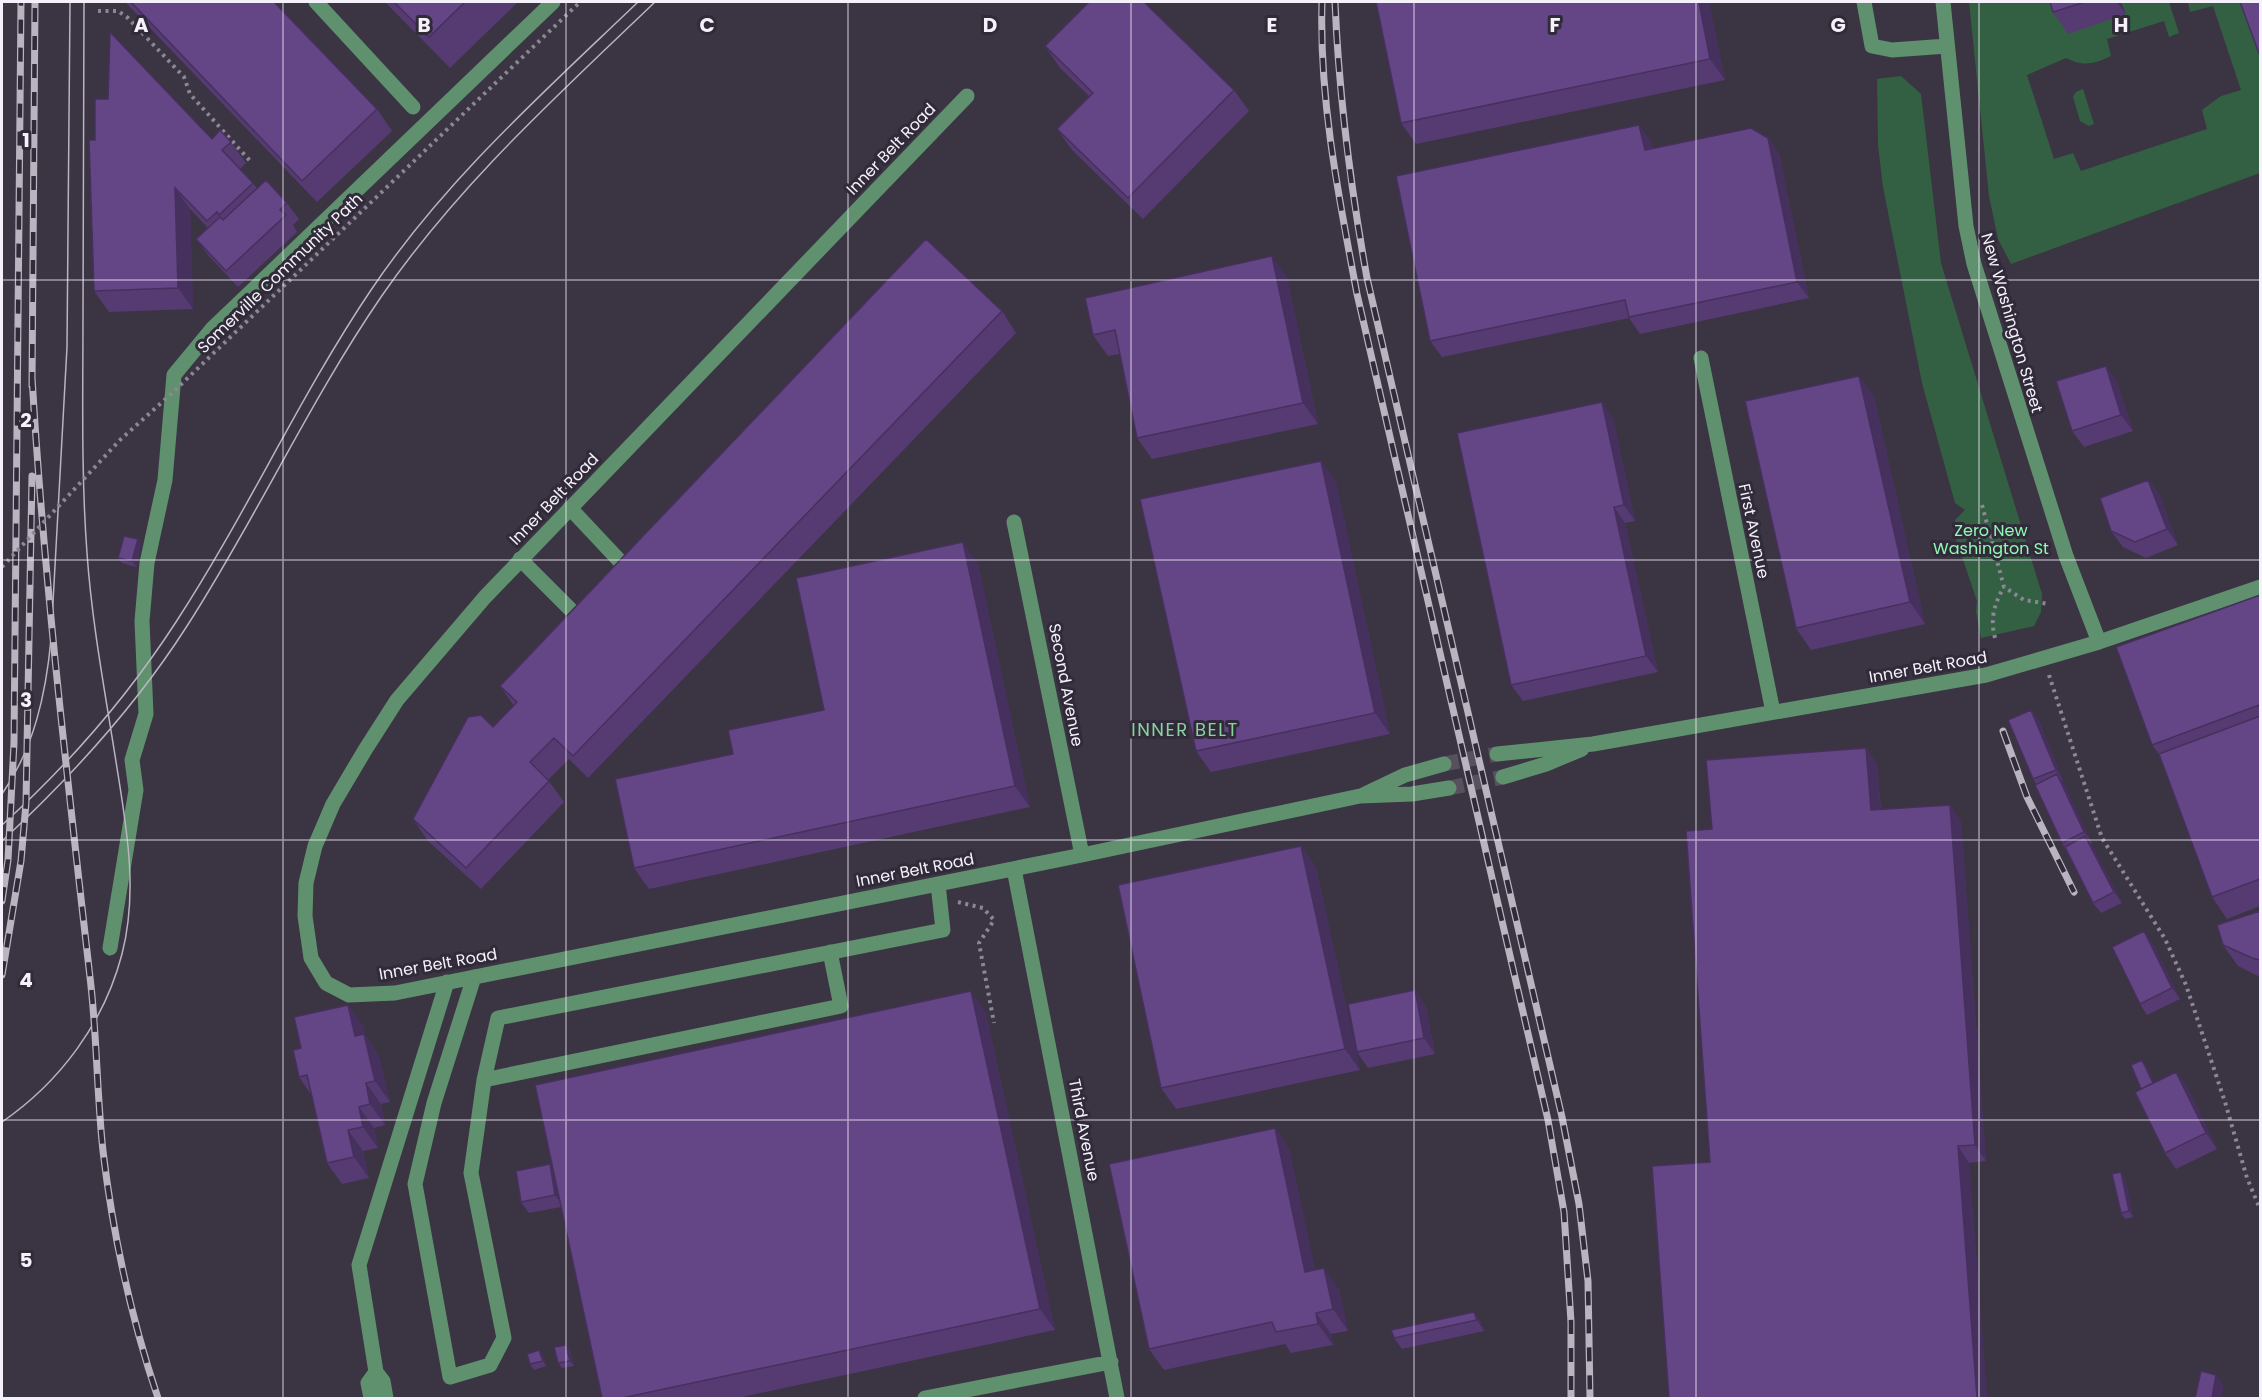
<svg xmlns="http://www.w3.org/2000/svg" width="2262" height="1400" font-family="Poppins,sans-serif">
	<style>
		.green { fill: #336042 }
		.lines { fill: none; stroke-linecap: round; stroke-linejoin: round }
		.minor-tunnel { stroke: #57505f; stroke-width: 15; stroke-dasharray: 15 8; stroke-linecap: butt }
		.path { stroke: #8c8794; stroke-width: 4; stroke-dasharray: 3 4.5; stroke-linecap: butt }
		.minor { stroke: #5f916f; stroke-width: 15 }
		.tram { stroke: #b9b4c0; stroke-width: 1.5 }
		.rail-casing { stroke: #b9b4c0; stroke-width: 7 }
		.rail { stroke: #302a39; stroke-width: 4.5; stroke-dasharray: 14; stroke-linecap: butt }
		.path-bridge { stroke: #8c8794; stroke-width: 4; stroke-dasharray: 3 4.5; stroke-linecap: butt }
		.wall { fill: #563b72 }
		.shaded-wall { fill: #46305d }
		.building { fill: #644585; stroke: #46305d; stroke-width: 1.5 }
		.grid { fill: none; stroke: #f5f1fb; stroke-width: 1.5; stroke-opacity: 0.55 }
		.labels { text-anchor: middle; dominant-baseline: central; stroke-width: 6; stroke-linejoin: round; paint-order: stroke }
		.street-label { font-size: 16px; fill: #f5f1fb; stroke: #302a39 }
		.park-label { font-size: 16px; fill: #91f8b3; stroke: #302a39 }
		.neighbourhood-label { font-size: 18px; letter-spacing: 1.5px; fill: #8bd2a1; stroke: #302a39 }
		.grid-label { font-size: 20px; text-anchor: middle; font-weight: bold; fill: #f5f1fb; stroke: #302a39; stroke-width: 6; stroke-linejoin: round; paint-order: stroke }
	</style>
	<rect width="100%" height="100%" fill="#3b3443"/>
	<path class="green" d="M 1969,2 L 2169,2 L 2179,33 L 2169,37 L 2164,21 L 2107,39 L 2111,56 C 2094,64 2084,67 2066,58 L 2027,75 L 2054,159 L 2073,153 L 2081,171 L 2207,129 L 2202,110 L 2221,96 L 2241,90 L 2213,6 L 2190,12 L 2188,2 L 2260,2 L 2260,173 L 2011,264 L 1998,239 L 1989,196 Z
		M 1901,76 L 1921,94 L 1941,263 L 2042,594 L 2041,612 L 2034,626 L 1981,638 L 1976,611 L 1977,601 L 1955,536 L 1955,520 L 1965,510 L 1955,503 L 1922,383 L 1883,187 L 1878,145 L 1877,79 Z
		M 2083,89 L 2094,124 L 2089,126 L 2080,121 L 2073,97 L 2076,92 Z"/>
	<g class="lines">
		<path class="minor-tunnel" d="M 1444,764 L 1497,754
			M 1449,788 L 1503,777"/>
		<path class="path" d="M 98,11 L 118,11 L 128,18 L 184,77 L 190,94 L 251,162
			M 1982,505 L 2004,587 L 2024,600 L 2049,604
			M 1990,537 L 2030,526
			M 1995,638 C 1990,619 1994,604 2004,587
			M 2049,675 L 2102,838 L 2165,939 L 2186,985 L 2225,1102 L 2247,1178 L 2260,1209
			M 958,902 L 983,908 L 994,920 L 979,943 L 994,1023"/>
		<path class="minor" d="M 316,2 L 413,107
			M 1864,2 L 1872,46 L 1892,50 L 1947,46
			M 1943,2 L 1966,226 L 1974,264 L 2066,556 L 2099,642
			M 967,96 L 485,597 L 397,700 L 365,750 L 333,804 L 315,846 L 306,883 L 305,916 L 311,958 L 326,983 L 349,995 L 395,993 L 1082,855 L 1360,796 L 1412,794 L 1449,788
			M 1701,358 L 1773,712
			M 570,508 L 631,573
			M 1014,522 L 1082,855
			M 520,559 L 582,621 L 586,618
			M 1497,754 L 1593,744 L 1986,675 L 2099,642 L 2260,587
			M 1503,777 L 1546,764 L 1582,749
			M 1363,795 L 1405,775 L 1444,764
			M 1014,869 L 1117,1398
			M 110,948 L 136,790 L 132,760 L 146,714 L 142,621 L 147,563 L 165,480 L 174,375 L 212,329 L 553,2
			M 474,977 L 434,1103 L 415,1184 L 450,1377 L 490,1365 L 504,1338 L 471,1173 L 484,1080 L 498,1018 L 943,930 L 938,884
			M 484,1080 L 841,1006 L 830,952
			M 371,1398 L 368,1383 L 376,1372
			M 386,1398 L 383,1381 L 376,1372 L 359,1265 L 447,982
			M 925,1398 L 1111,1362"/>
		<path class="tram" d="M 2,794 C 34,748 46,694 51,639 L 67,347 L 70,2
			M 2,825 C 68,765 128,696 176,622 C 246,515 299,397 371,290 C 445,180 543,93 638,2
			M 2,841 C 71,777 136,706 187,626 C 256,519 309,402 381,297 C 458,185 558,95 655,2
			M 2,1122 C 60,1082 104,1023 122,954 C 138,892 127,830 117,768 C 106,697 92,625 87,553 C 81,473 83,392 83,313 C 83,209 84,105 84,2"/>
		<g class="rail-casing">
			<path id="rail" d="M 1322,2 C 1319,100 1339,198 1357,294 L 1548,1120 L 1564,1212 L 1571,1322 L 1571,1398
				M 1335,2 C 1339,97 1350,184 1367,278 L 1562,1117 L 1579,1204 L 1588,1281 L 1590,1398
				M 32,377 C 44,581 68,784 91,986 C 97,1041 97,1096 103,1151 C 113,1235 131,1318 158,1398
				M 32,386 L 35,2
				M 2003,731 L 2027,797 L 2074,892
				M 2,901 L 8,860 L 14,743 L 21,2
				M 2,975 L 21,861 L 26,803 L 32,476"/>
		</g>
		<use href="#rail" class="rail"/>
		<path class="path-bridge" d="M 2,567 L 120,440 L 171,394 L 580,2"/>
	</g>
	<path class="wall" d="M 125,2 L 274,2 L 377,109 L 392,131 L 317,202 Z
		M 385,2 L 518,2 L 450,68 Z
		M 1709,2 L 1725,80 L 1416,144 L 1401,123 Z
		M 2050,2 L 2121,2 L 2126,14 L 2068,34 L 2053,12 Z
		M 1045,46 L 1234,90 L 1249,111 L 1143,219 L 1072,150 L 1057,129 L 1089,96 L 1060,68 Z
		M 1768,138 L 1779,154 L 1809,298 L 1640,334 L 1629,318 L 1442,357 L 1430,341 L 1651,141 L 1652,149 Z
		M 212,139 L 231,142 L 246,163 L 240,169 L 257,188 L 287,203 L 299,219 L 293,225 L 297,232 L 238,287 L 208,255 L 196,239 L 208,228 L 190,209 L 193,309 L 109,312 L 94,291 Z
		M 1287,277 L 1318,424 L 1152,459 L 1137,438 L 1120,354 L 1108,356 L 1093,335 Z
		M 1002,311 L 1016,333 L 588,778 L 569,759 L 548,780 L 564,802 L 481,889 L 428,841 L 413,819 L 493,727 L 514,706 L 500,686 Z
		M 2106,366 L 2117,382 L 2133,431 L 2084,447 L 2072,431 Z
		M 1859,376 L 1874,397 L 1925,624 L 1811,650 L 1796,628 Z
		M 1613,418 L 1635,521 L 1625,523 L 1658,672 L 1523,701 L 1511,685 Z
		M 2148,480 L 2160,496 L 2178,545 L 2146,558 L 2123,547 L 2111,531 Z
		M 1336,482 L 1390,734 L 1211,772 L 1196,751 Z
		M 138,539 L 141,545 L 136,567 L 122,563 L 118,558 Z
		M 978,564 L 1030,807 L 649,889 L 634,868 L 733,754 L 824,710 Z
		M 2260,595 L 2260,906 L 2227,919 L 2212,897 L 2159,754 L 2152,745 Z
		M 2031,710 L 2039,721 L 2063,781 L 2062,782 L 2092,843 L 2091,844 L 2122,903 L 2101,913 L 2093,903 L 2062,843 L 2036,784 L 2033,779 Z
		M 1866,748 L 1877,764 L 1881,810 L 1950,805 L 1961,821 L 1986,1161 L 1969,1163 L 1987,1398 L 1669,1398 L 1710,1162 L 1712,829 Z
		M 1301,846 L 1316,867 L 1360,1070 L 1176,1109 L 1161,1088 Z
		M 2260,911 L 2260,977 L 2238,966 L 2223,945 Z
		M 2152,942 L 2180,999 L 2147,1015 L 2140,1004 Z
		M 1415,990 L 1426,1007 L 1435,1054 L 1368,1068 L 1357,1052 Z
		M 348,1005 L 363,1026 L 365,1035 L 379,1056 L 390,1102 L 381,1104 L 385,1125 L 374,1128 L 378,1148 L 363,1151 L 369,1178 L 342,1184 L 327,1163 L 312,1096 L 299,1077 L 301,1048 Z
		M 986,1013 L 1055,1330 L 737,1398 L 602,1398 L 561,1207 L 529,1213 L 521,1202 L 552,1168 Z
		M 2142,1060 L 2146,1066 L 2154,1083 L 2176,1072 L 2188,1088 L 2217,1149 L 2176,1169 L 2165,1153 L 2141,1089 Z
		M 1275,1128 L 1289,1149 L 1315,1270 L 1339,1289 L 1348,1331 L 1331,1334 L 1333,1345 L 1291,1353 L 1285,1344 L 1164,1370 L 1149,1349 Z
		M 2125,1178 L 2133,1217 L 2125,1219 L 2121,1213 Z
		M 1474,1312 L 1481,1323 L 1484,1331 L 1402,1349 L 1394,1338 Z
		M 539,1350 L 543,1356 L 546,1366 L 534,1370 L 530,1364 Z
		M 570,1350 L 574,1366 L 562,1368 L 558,1363 Z"/>
	<path class="shaded-wall" d="M 1699,2 L 1709,2 L 1725,80 L 1710,59 Z
		M 2117,2 L 2121,2 L 2126,14 Z
		M 1639,125 L 1651,141 L 1657,167 L 1645,150 Z
		M 1768,138 L 1779,154 L 1809,298 L 1797,282 Z
		M 175,188 L 190,209 L 193,309 L 178,288 Z
		M 1272,256 L 1287,277 L 1318,424 L 1303,403 Z
		M 2106,366 L 2117,382 L 2133,431 L 2121,415 Z
		M 1859,376 L 1874,397 L 1925,624 L 1910,602 Z
		M 1602,402 L 1613,418 L 1635,521 L 1624,505 Z
		M 1321,461 L 1336,482 L 1390,734 L 1375,713 Z
		M 2148,480 L 2160,496 L 2178,545 L 2167,529 Z
		M 1614,507 L 1625,523 L 1658,672 L 1646,656 Z
		M 138,539 L 141,545 L 136,567 L 132,561 Z
		M 963,542 L 978,564 L 1030,807 L 1015,786 Z
		M 2031,710 L 2039,721 L 2063,781 L 2056,770 Z
		M 1866,748 L 1877,764 L 1882,827 L 1871,810 Z
		M 2057,774 L 2065,785 L 2092,843 L 2084,832 Z
		M 1950,805 L 1961,821 L 1986,1161 L 1975,1145 Z
		M 2085,836 L 2093,847 L 2122,903 L 2114,892 Z
		M 1301,846 L 1316,867 L 1360,1070 L 1345,1049 Z
		M 2144,931 L 2152,942 L 2180,999 L 2172,988 Z
		M 1415,990 L 1426,1007 L 1435,1054 L 1424,1038 Z
		M 971,991 L 986,1013 L 1055,1330 L 1040,1309 Z
		M 348,1005 L 363,1026 L 365,1035 L 379,1056 L 390,1102 L 375,1081 L 355,1036 Z
		M 2142,1060 L 2146,1066 L 2159,1093 L 2155,1088 Z
		M 2176,1072 L 2188,1088 L 2217,1149 L 2206,1133 Z
		M 366,1083 L 381,1104 L 385,1125 L 370,1104 Z
		M 359,1107 L 374,1128 L 378,1148 L 363,1127 Z
		M 1275,1128 L 1289,1149 L 1320,1293 L 1305,1272 Z
		M 348,1130 L 363,1151 L 369,1178 L 354,1157 Z
		M 1958,1146 L 1969,1163 L 1987,1398 L 1977,1398 Z
		M 550,1164 L 557,1175 L 563,1206 L 555,1195 Z
		M 2121,1172 L 2125,1178 L 2133,1217 L 2129,1211 Z
		M 1324,1268 L 1339,1289 L 1348,1331 L 1333,1309 Z
		M 1474,1312 L 1481,1323 L 1484,1331 L 1477,1320 Z
		M 1316,1313 L 1331,1334 L 1333,1345 L 1318,1324 Z
		M 566,1345 L 570,1350 L 574,1366 L 570,1361 Z
		M 539,1350 L 543,1356 L 546,1366 L 543,1361 Z
		M 2216,1375 L 2224,1386 L 2221,1398 L 2212,1398 Z"/>
	<path class="building" d="M 131,2 L 274,2 L 377,109 L 302,181 Z
		M 394,2 L 465,2 L 429,37 Z
		M 1089,2 L 1144,2 L 1234,90 L 1128,198 L 1057,129 L 1093,93 L 1045,46 Z
		M 1376,2 L 1699,2 L 1710,59 L 1401,123 Z
		M 2050,2 L 2085,2 L 2053,12 Z
		M 2240,2 L 2260,2 L 2260,56 Z
		M 110,32 L 212,139 L 220,130 L 231,142 L 222,150 L 253,183 L 219,215 L 217,212 L 207,221 L 175,188 L 178,288 L 94,291 L 89,140 L 95,140 L 95,99 L 108,99 Z
		M 1639,125 L 1645,150 L 1751,128 L 1768,138 L 1797,282 L 1629,317 L 1625,300 L 1430,341 L 1396,176 Z
		M 266,180 L 287,203 L 280,210 L 286,215 L 226,271 L 196,239 L 220,217 L 223,220 Z
		M 926,239 L 1002,311 L 573,756 L 554,738 L 530,762 L 549,781 L 466,868 L 413,819 L 468,717 L 481,715 L 493,727 L 517,702 L 500,686 Z
		M 1272,256 L 1303,403 L 1137,438 L 1115,330 L 1093,335 L 1085,298 Z
		M 2106,366 L 2121,415 L 2072,431 L 2056,381 Z
		M 1859,376 L 1910,602 L 1796,628 L 1745,401 Z
		M 1602,402 L 1624,505 L 1614,507 L 1646,656 L 1511,685 L 1457,433 Z
		M 1321,461 L 1375,713 L 1196,751 L 1140,499 Z
		M 2148,480 L 2167,529 L 2135,542 L 2111,531 L 2100,498 Z
		M 124,536 L 138,539 L 132,561 L 118,558 Z
		M 963,542 L 1015,786 L 634,868 L 615,779 L 733,754 L 728,730 L 824,710 L 796,578 Z
		M 2260,595 L 2260,708 L 2259,705 L 2152,745 L 2116,647 Z
		M 2031,710 L 2056,770 L 2033,779 L 2008,720 Z
		M 2260,716 L 2260,879 L 2212,897 L 2159,754 Z
		M 1866,748 L 1871,810 L 1950,805 L 1975,1145 L 1958,1146 L 1977,1398 L 1669,1398 L 1652,1166 L 1710,1162 L 1686,831 L 1712,829 L 1706,760 Z
		M 2057,774 L 2084,832 L 2062,843 L 2035,785 Z
		M 2085,836 L 2114,892 L 2093,903 L 2065,847 Z
		M 1301,846 L 1345,1049 L 1161,1088 L 1118,885 Z
		M 2260,911 L 2260,960 L 2252,958 L 2223,945 L 2217,925 Z
		M 2144,931 L 2172,988 L 2140,1004 L 2112,947 Z
		M 1415,990 L 1424,1038 L 1357,1052 L 1348,1004 Z
		M 971,991 L 1040,1309 L 622,1398 L 602,1398 L 535,1085 Z
		M 348,1005 L 355,1036 L 364,1034 L 375,1081 L 366,1083 L 370,1104 L 359,1107 L 363,1127 L 348,1130 L 354,1157 L 327,1163 L 307,1075 L 299,1077 L 293,1050 L 301,1048 L 294,1017 Z
		M 2142,1060 L 2153,1083 L 2141,1089 L 2131,1065 Z
		M 2176,1072 L 2206,1133 L 2165,1153 L 2135,1092 Z
		M 1275,1128 L 1305,1272 L 1324,1268 L 1333,1309 L 1316,1313 L 1318,1324 L 1276,1332 L 1272,1322 L 1149,1349 L 1109,1164 Z
		M 550,1164 L 555,1195 L 521,1202 L 516,1171 Z
		M 2121,1172 L 2129,1211 L 2121,1213 L 2112,1174 Z
		M 1474,1312 L 1477,1320 L 1394,1338 L 1391,1330 Z
		M 566,1345 L 570,1361 L 558,1363 L 554,1347 Z
		M 539,1350 L 543,1361 L 530,1364 L 527,1354 Z
		M 2201,1371 L 2216,1375 L 2212,1398 L 2195,1398 Z"/>
	<path class="grid" d="M 283,2 L 283,1398M 566,2 L 566,1398M 848,2 L 848,1398M 1131,2 L 1131,1398M 1414,2 L 1414,1398M 1696,2 L 1696,1398M 1979,2 L 1979,1398M 2,280 L 2260,280M 2,560 L 2260,560M 2,840 L 2260,840M 2,1120 L 2260,1120"/>
	<g class="labels">
		<g class="street-label">
			<text transform="translate(891 149) rotate(-46)">Inner Belt Road</text>
			<text transform="translate(280 273) rotate(-44)">Somerville Community Path</text>
			<text transform="translate(2012 323) rotate(74)">New Washington Street</text>
			<text transform="translate(554 499) rotate(-46)">Inner Belt Road</text>
			<text transform="translate(1754 531) rotate(78)">First Avenue</text>
			<text transform="translate(1928 667) rotate(-10)">Inner Belt Road</text>
			<text transform="translate(1066 685) rotate(79)">Second Avenue</text>
			<text transform="translate(915 870) rotate(-11)">Inner Belt Road</text>
			<text transform="translate(438 964) rotate(-10)">Inner Belt Road</text>
			<text transform="translate(1084 1130) rotate(79)">Third Avenue</text>
		</g>
		<g class="park-label">
			<text x="1991" y="530">Zero New<tspan x="1991" dy="18">Washington St</tspan></text>
		</g>
		<g class="neighbourhood-label">
			<text x="1185" y="729">INNER BELT</text>
		</g>
	</g>
	<g class="grid-label">
		<text x="141" y="32">A</text>
		<text x="424" y="32">B</text>
		<text x="707" y="32">C</text>
		<text x="990" y="32">D</text>
		<text x="1272" y="32">E</text>
		<text x="1555" y="32">F</text>
		<text x="1838" y="32">G</text>
		<text x="2121" y="32">H</text>
		<text x="26" y="147">1</text>
		<text x="26" y="427">2</text>
		<text x="26" y="707">3</text>
		<text x="26" y="987">4</text>
		<text x="26" y="1267">5</text>
	</g>
	<rect width="2262" height="1400" fill="none" stroke="#f5f1fb" stroke-width="6"/>
</svg>
